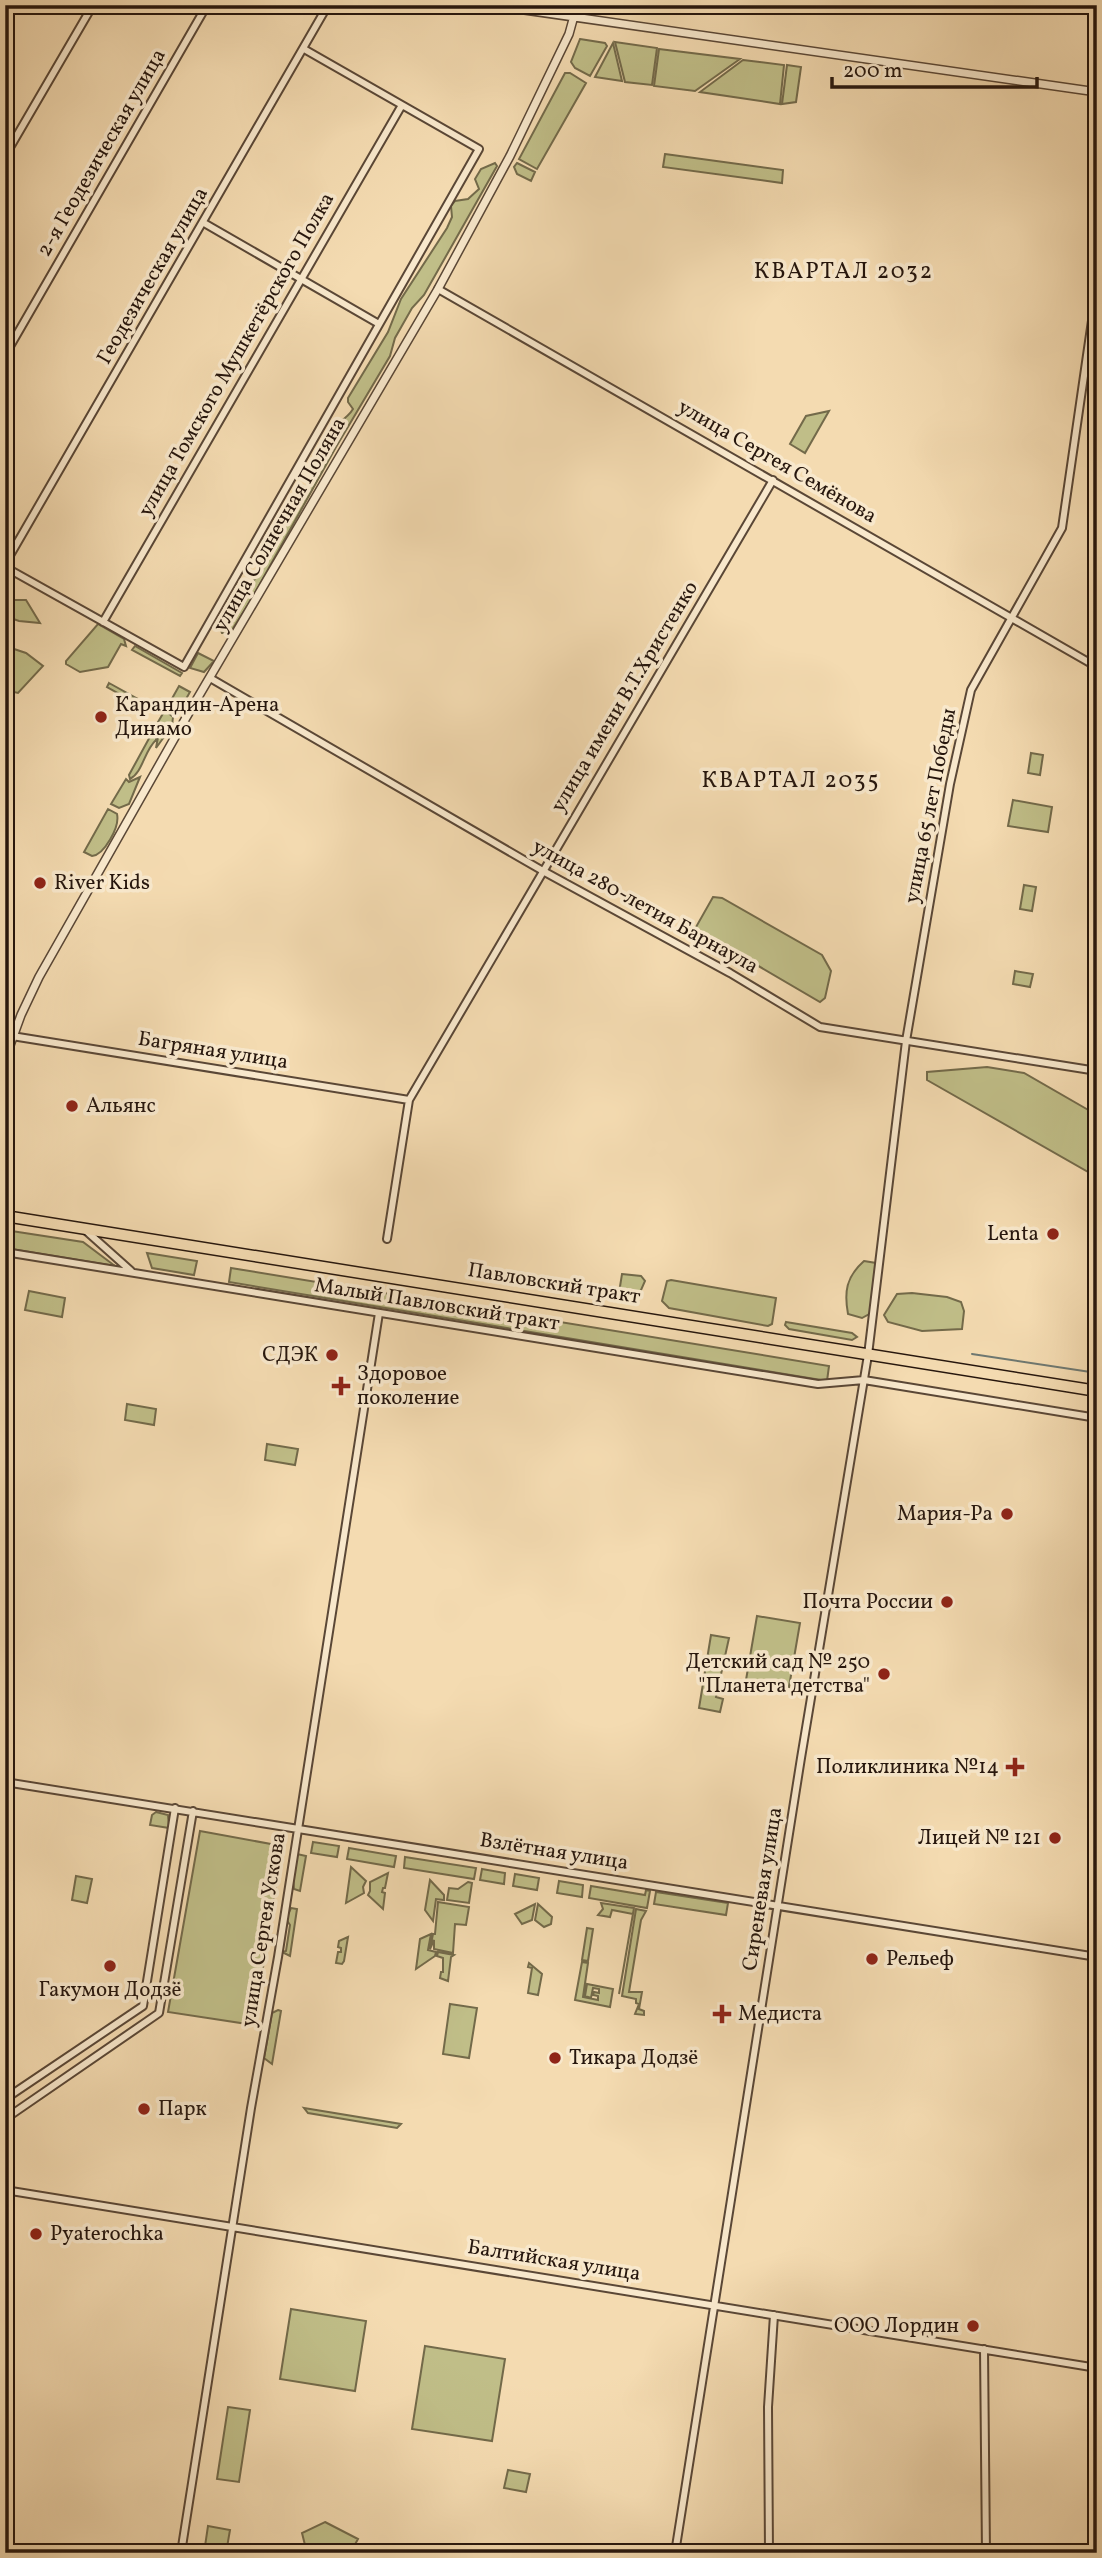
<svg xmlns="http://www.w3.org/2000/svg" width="1102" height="2558" font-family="Vollkorn,serif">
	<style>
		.green { fill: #c0be88; stroke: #736a4a; stroke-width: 2 }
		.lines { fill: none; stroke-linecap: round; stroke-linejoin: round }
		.stream { stroke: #6e7871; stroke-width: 2 }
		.minor-casing { stroke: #5a4736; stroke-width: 10 }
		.tertiary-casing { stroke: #5a4736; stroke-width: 10 }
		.primary-casing { stroke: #26160d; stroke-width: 13 }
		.minor { stroke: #f8e8cc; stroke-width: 6 }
		.tertiary { stroke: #f8e8cc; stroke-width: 7 }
		.primary { stroke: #f4dbb1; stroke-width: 10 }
		.poi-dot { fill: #8f2418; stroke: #f8e8cc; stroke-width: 2.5 }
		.labels { text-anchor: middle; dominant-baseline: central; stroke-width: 7; stroke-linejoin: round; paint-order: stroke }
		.street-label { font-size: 21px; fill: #26160d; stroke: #f8e8cc }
		.poi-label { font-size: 21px; fill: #26160d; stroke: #f8e8cc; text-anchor: start }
		.neighbourhood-label { font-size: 23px; letter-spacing: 2px; fill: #26160d; stroke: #f8e8cc }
	</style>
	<rect width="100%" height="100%" fill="#f4dbb1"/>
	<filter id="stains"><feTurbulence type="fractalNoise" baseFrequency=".00286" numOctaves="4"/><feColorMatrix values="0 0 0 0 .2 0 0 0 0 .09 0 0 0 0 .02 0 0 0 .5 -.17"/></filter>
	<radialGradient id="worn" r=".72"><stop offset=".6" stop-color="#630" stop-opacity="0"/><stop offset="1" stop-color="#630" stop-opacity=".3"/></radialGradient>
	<path class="green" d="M 580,39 L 605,43 L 607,46 L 590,76 L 575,68 L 571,62 Z
		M 615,42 L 657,48 L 652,85 L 625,82 Z
		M 613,43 L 622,81 L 595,77 Z
		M 659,49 L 740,59 L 695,91 L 654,86 Z
		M 743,60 L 784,65 L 780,104 L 700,92 Z
		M 787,65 L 801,67 L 796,102 L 782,104 Z
		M 565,73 L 570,73 L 586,83 L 537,169 L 519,159 Z
		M 665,154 L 783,170 L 782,183 L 663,167 Z
		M 495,163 L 497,166 L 424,295 L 412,308 L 395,338 L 390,356 L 336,447 L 251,600 L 230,633 L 222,633 L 219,625 L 226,614 L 225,609 L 239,586 L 253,582 L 267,557 L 267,552 L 261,547 L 263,540 L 274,530 L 297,487 L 300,484 L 307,488 C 318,478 313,469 315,457 C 317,450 322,442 325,436 C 332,425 346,421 353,409 L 348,402 L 348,398 L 388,332 L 401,299 L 447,228 L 452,217 L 451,206 L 455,201 L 468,199 L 479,189 L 475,179 L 481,169 Z
		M 517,163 L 535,172 L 531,181 L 517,174 L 514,167 Z
		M 829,411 L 805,453 L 790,444 L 806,416 Z
		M 10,600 L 26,600 L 40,623 L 19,621 L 5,616 L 5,603 Z
		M 98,624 L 124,639 L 126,646 L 121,644 L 108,667 L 80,672 L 66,664 L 66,661 Z
		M 5,646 L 26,653 L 43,666 L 18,693 L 5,690 Z
		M 135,646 L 182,673 L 180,676 L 132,650 Z
		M 198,653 L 214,661 L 204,672 L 190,668 Z
		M 109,683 L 145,703 L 143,707 L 107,687 Z
		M 179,686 L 190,692 L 182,706 L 174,707 L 169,704 Z
		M 165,710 L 173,717 L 172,726 L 156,748 L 159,732 L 154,729 Z
		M 152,733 L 156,733 L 156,740 C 144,751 143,772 130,779 L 129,775 Z
		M 1031,753 L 1043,755 L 1040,775 L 1028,773 Z
		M 140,777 L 129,804 L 119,808 L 111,804 L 126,779 L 129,782 Z
		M 1013,800 L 1052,807 L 1048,832 L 1008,826 Z
		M 108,809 L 117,814 C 120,827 104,855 92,856 L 84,852 Z
		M 1024,885 L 1036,887 L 1032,911 L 1020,909 Z
		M 713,897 L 722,898 L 822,955 L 831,971 L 825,998 L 820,1002 L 697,930 L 696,927 Z
		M 1015,971 L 1033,974 L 1030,987 L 1013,984 Z
		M 987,1067 L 1024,1073 L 1097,1115 L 1097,1177 L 927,1080 L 927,1072 Z
		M 5,1230 L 83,1242 L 115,1266 L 5,1248 Z
		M 147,1253 L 197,1261 L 194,1275 L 152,1268 Z
		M 864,1261 L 876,1263 L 881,1269 L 871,1313 L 862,1318 L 848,1314 C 844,1292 846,1277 864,1261 Z
		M 231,1268 L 829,1366 L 827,1381 L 229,1282 Z
		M 622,1274 L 641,1276 L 645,1281 L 638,1297 L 631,1303 L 621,1302 L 618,1299 Z
		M 671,1280 L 776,1298 L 772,1324 L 768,1326 L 669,1308 L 662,1301 L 667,1281 Z
		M 29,1291 L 65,1298 L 62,1317 L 25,1310 Z
		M 912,1293 L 947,1297 L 961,1302 L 964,1311 L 962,1329 L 922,1331 L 888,1322 L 884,1315 L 897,1294 Z
		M 786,1322 L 852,1333 L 857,1337 L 852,1340 L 789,1329 L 785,1325 Z
		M 127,1404 L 156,1409 L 154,1425 L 125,1420 Z
		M 267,1444 L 298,1449 L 295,1465 L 265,1460 Z
		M 757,1616 L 800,1623 L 789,1687 L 746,1680 Z
		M 711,1635 L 729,1638 L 716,1697 L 723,1699 L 720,1712 L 699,1708 Z
		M 156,1812 L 168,1815 L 169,1828 L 150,1825 L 152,1815 Z
		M 200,1831 L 282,1846 L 254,2025 L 168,2012 Z
		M 313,1842 L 339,1846 L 337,1857 L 311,1853 Z
		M 349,1848 L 396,1856 L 394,1867 L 347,1859 Z
		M 297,1854 L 306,1856 L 300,1891 L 294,1889 L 293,1877 Z
		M 405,1857 L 476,1868 L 474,1879 L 404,1868 Z
		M 351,1867 L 366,1881 L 363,1887 L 364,1893 L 346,1903 Z
		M 482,1869 L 505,1873 L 504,1884 L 480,1880 Z
		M 388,1873 L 385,1888 L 383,1888 L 382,1892 L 385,1893 L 383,1909 L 368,1895 L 370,1891 L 370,1882 Z
		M 515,1874 L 539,1878 L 537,1890 L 513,1886 Z
		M 76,1876 L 92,1879 L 87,1903 L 72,1900 Z
		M 430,1880 L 444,1895 L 444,1900 L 436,1899 L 433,1921 L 425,1910 Z
		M 559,1881 L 583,1885 L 582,1897 L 557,1893 Z
		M 468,1882 L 472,1883 L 469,1903 L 447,1900 L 449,1888 L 458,1889 Z
		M 591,1886 L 645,1895 L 646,1890 L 650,1891 L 647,1908 L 589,1898 Z
		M 656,1892 L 728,1903 L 726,1915 L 654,1904 Z
		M 438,1902 L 469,1907 L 466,1925 L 455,1924 L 453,1953 L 434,1949 L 434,1940 L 430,1949 L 433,1934 L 435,1934 Z
		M 601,1903 L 634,1908 L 619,1994 L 633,1914 L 612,1910 L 610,1917 L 598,1915 L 603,1909 Z
		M 535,1904 L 532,1920 L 522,1924 L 515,1914 Z
		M 538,1904 L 552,1917 L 551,1924 L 544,1927 L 535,1920 Z
		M 291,1908 L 297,1909 L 290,1956 L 282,1952 L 286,1951 L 290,1925 L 286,1919 Z
		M 636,1909 L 646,1911 L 641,1920 L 629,1992 L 642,1992 L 639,2009 L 644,2011 L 644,2015 L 635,2014 L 639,2004 L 636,2003 L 636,1999 L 622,1996 Z
		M 587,1928 L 593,1929 L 588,1961 L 582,1960 Z
		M 431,1934 L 428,1950 L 436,1952 L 435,1956 L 416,1969 L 420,1939 Z
		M 348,1937 L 344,1961 L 342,1964 L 336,1963 L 338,1952 L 341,1952 L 341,1948 L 338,1947 L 339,1941 Z
		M 438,1952 L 454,1955 L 451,1957 L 448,1981 L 440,1978 L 441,1972 L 443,1972 L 443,1958 L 437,1956 Z
		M 582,1962 L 588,1963 L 583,1997 L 598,2000 L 598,1996 L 593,1995 L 594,1992 L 599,1993 L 599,1989 L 593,1988 L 591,1998 L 585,1996 L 587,1984 L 613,1989 L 610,2007 L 575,2000 Z
		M 529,1963 L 542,1974 L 538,1995 L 528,1993 L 532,1968 L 528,1967 Z
		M 450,2004 L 477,2008 L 469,2058 L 443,2054 Z
		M 278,2010 L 281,2011 L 272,2064 L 264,2058 L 272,2013 Z
		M 304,2108 L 401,2124 L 397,2128 L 308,2113 Z
		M 291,2309 L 366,2321 L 355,2391 L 280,2379 Z
		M 425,2346 L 505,2359 L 492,2441 L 412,2429 Z
		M 228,2407 L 250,2410 L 239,2482 L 217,2479 Z
		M 508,2470 L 530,2474 L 526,2492 L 504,2488 Z
		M 325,2522 L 358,2539 L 353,2548 L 359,2553 L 307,2553 L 302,2533 Z
		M 208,2526 L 230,2530 L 226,2553 L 204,2553 Z"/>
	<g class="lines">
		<path class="stream" d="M 972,1354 L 1097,1373"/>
		<g class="minor-casing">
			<path id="minor" d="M 5,156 L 93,5
				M 204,223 L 379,324
				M 438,289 L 1097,667
				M 5,355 L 207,5
				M 5,564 L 328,5
				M 5,567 L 184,667 L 479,149 L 304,49
				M 103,622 L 402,105
				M 210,678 L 543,871 L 730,973 L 820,1027 L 1097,1071
				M 12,1036 L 409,1100
				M 84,1229 L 131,1271
				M 387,1239 L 409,1100 L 773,480
				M 5,1252 L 818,1384 L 864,1380 L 1097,1418
				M 5,1782 L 1097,1957
				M 5,2099 L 143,2006 L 175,1808
				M 5,2119 L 159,2013 L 193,1811
				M 5,2190 L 1097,2368
				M 984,2349 L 986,2553
				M 181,2553 L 251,2108 L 278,1957 L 379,1313
				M 675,2553 L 801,1758 L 868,1355 L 906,1041 L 950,784 L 971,690 L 1062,528 L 1097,286
				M 769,2553 L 768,2407 L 774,2315"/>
		</g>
		<g class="tertiary-casing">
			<path id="tertiary" d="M 490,5 L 1097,92
				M 5,1059 L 21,1015 L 39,977 L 187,716 L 438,289 L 510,156 L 569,34 L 577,5"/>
		</g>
		<g class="primary-casing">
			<path id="primary" d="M 5,1216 L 1097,1391"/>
		</g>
		<use href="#minor" class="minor"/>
		<use href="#tertiary" class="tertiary"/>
		<use href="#primary" class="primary"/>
	</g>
	<g class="poi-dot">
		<circle cx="101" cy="717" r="7"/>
		<circle cx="40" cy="883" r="7"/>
		<circle cx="72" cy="1106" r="7"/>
		<circle cx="1053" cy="1234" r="7"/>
		<circle cx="332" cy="1355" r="7"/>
		<path d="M337.5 1375.5h7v7h7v7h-7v7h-7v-7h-7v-7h7z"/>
		<circle cx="1007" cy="1514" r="7"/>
		<circle cx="947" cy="1602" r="7"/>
		<circle cx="884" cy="1674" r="7"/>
		<path d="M1011.5 1756.5h7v7h7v7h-7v7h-7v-7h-7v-7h7z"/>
		<circle cx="1055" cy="1838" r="7"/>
		<circle cx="872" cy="1959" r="7"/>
		<circle cx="110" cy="1966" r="7"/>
		<path d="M718.5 2003.5h7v7h7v7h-7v7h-7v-7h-7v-7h7z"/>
		<circle cx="555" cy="2058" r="7"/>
		<circle cx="144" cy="2109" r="7"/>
		<circle cx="36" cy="2234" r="7"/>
		<circle cx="973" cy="2326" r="7"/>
	</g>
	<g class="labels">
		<g class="street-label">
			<text transform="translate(102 153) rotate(-60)">2-я Геодезическая улица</text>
			<text transform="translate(153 276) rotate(-60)">Геодезическая улица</text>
			<text transform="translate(237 355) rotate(-60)">улица Томского Мушкетёрского Полка</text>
			<text transform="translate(777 462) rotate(30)">улица Сергея Семёнова</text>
			<text transform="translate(280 525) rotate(-60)">улица Солнечная Поляна</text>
			<text transform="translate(625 697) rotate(-59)">улица имени В.Т.Христенко</text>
			<text transform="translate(931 806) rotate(-79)">улица 65 лет Победы</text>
			<text transform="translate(645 907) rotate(29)">улица 280-летия Барнаула</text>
			<text transform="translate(213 1051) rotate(9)">Багряная улица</text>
			<text transform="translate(554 1284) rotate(9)">Павловский тракт</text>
			<text transform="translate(437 1305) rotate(9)">Малый Павловский тракт</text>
			<text transform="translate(554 1852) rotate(9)">Взлётная улица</text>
			<text transform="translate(763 1889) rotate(-81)">Сиреневая улица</text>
			<text transform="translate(264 1930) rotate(-81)">улица Сергея Ускова</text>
			<text transform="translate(554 2261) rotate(9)">Балтийская улица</text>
		</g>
		<g class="poi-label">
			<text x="115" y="705">Карандин-Арена<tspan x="115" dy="24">Динамо</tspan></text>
			<text x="54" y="883">River Kids</text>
			<text x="86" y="1106">Альянс</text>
			<text x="1039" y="1234" text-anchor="end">Lenta</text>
			<text x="318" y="1355" text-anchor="end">СДЭК</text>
			<text x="357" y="1374">Здоровое<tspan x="357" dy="24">поколение</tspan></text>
			<text x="993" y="1514" text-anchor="end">Мария-Ра</text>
			<text x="933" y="1602" text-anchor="end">Почта России</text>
			<text x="870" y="1662" text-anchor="end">Детский сад № 250<tspan x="870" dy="24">"Планета детства"</tspan></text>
			<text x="999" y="1767" text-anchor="end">Поликлиника №14</text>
			<text x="1041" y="1838" text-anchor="end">Лицей № 121</text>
			<text x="886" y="1959">Рельеф</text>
			<text x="110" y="1990" text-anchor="middle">Гакумон Додзё</text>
			<text x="738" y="2014">Медиста</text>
			<text x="569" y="2058">Тикара Додзё</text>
			<text x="158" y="2109">Парк</text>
			<text x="50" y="2234">Pyaterochka</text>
			<text x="959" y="2326" text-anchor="end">ООО Лордин</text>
		</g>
		<g class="neighbourhood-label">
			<text x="844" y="272">КВАРТАЛ 2032</text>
			<text x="791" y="781">КВАРТАЛ 2035</text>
		</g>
	</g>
	<rect width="1102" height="2558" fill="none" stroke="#f4dbb1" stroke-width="28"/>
	<rect x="7" y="7" width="1088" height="2544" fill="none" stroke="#26160d" stroke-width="3.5"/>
	<rect x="14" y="14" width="1074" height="2530" fill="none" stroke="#26160d" stroke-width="2"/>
	<path d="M832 77v10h205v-10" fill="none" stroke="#26160d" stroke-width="3.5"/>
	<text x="843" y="77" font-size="21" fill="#26160d" stroke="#f8e8cc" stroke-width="5" paint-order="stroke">200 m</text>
	<rect width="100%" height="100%" filter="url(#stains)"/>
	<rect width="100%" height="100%" fill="url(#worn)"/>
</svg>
